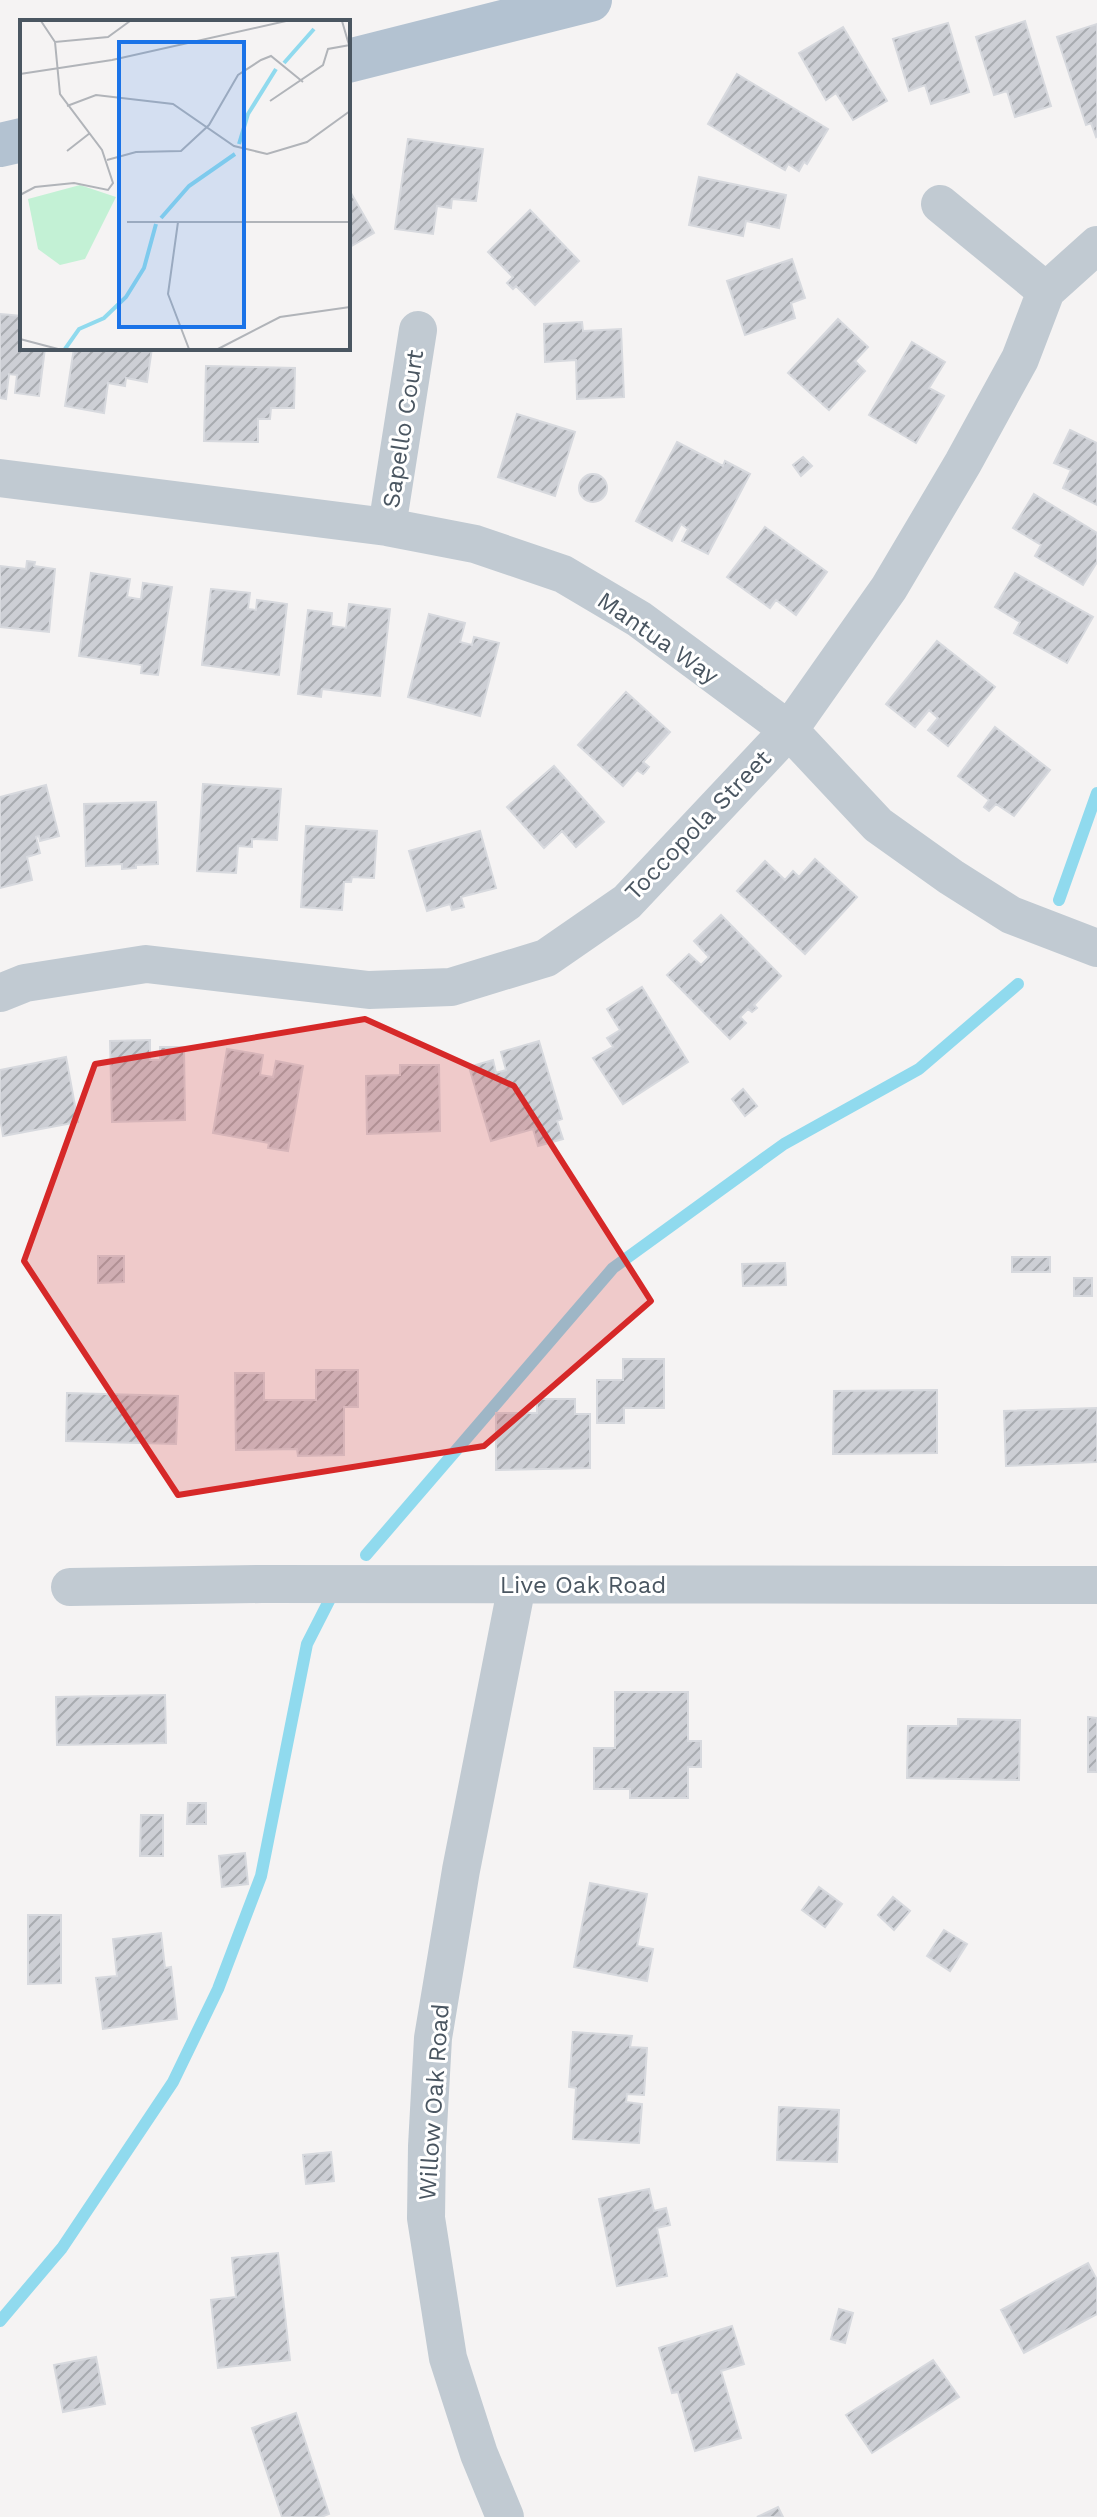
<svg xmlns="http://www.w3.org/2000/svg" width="1097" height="2517" font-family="'Work Sans',sans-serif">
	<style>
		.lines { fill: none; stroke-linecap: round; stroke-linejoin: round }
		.stream { stroke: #90daee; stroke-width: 12 }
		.building { fill: url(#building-hatch); stroke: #d7d9de; stroke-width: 2 }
		.minor { stroke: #c1cad2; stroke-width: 38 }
		.major { stroke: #b3c2d1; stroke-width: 44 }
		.marked { fill: #d62828; fill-opacity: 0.2; stroke: #d62828; stroke-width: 6; stroke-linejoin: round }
		.labels { text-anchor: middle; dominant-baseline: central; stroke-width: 6; stroke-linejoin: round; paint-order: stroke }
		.street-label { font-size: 24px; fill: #4a5661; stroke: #fff }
		.inset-river { fill: none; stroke: #90daee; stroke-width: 4 }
		.inset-road { fill: none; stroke: #b1b4b9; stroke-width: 2 }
		.view { fill: #1a73e8; fill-opacity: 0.15; stroke: #1a73e8; stroke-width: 4 }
		.inset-edge { fill: none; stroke: #4a5661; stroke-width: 4 }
	</style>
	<defs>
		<pattern id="building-hatch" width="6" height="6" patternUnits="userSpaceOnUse" patternTransform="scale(2)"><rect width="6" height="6" fill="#cdcfd5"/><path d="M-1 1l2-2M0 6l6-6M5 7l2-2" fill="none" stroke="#a8abb0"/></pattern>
	</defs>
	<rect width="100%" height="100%" fill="#f5f3f3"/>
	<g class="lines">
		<path class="stream" d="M 1059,900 L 1097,793
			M 366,1555 L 613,1268 L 784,1144 L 919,1069 L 1018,984
			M 0,2321 L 62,2248 L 173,2082 L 218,1989 L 261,1876 L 307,1644 L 332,1595"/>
	</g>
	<path class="building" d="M 1025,21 L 1051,106 L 1015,117 L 1007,91 L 994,95 L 976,37 Z
		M 948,23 L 969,92 L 931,104 L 925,85 L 909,91 L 893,39 Z
		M 1097,24 L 1097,136 L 1096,137 L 1091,123 L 1086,125 L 1057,37 Z
		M 843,27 L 887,101 L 853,120 L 836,93 L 826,100 L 799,53 Z
		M 737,74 L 828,129 L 807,164 L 804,162 L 799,171 L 788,164 L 785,170 L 708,124 Z
		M 408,139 L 483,149 L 476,201 L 452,199 L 451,208 L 437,206 L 433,234 L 395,229 Z
		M 699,177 L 786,195 L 779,228 L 746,221 L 743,236 L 689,225 Z
		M 348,188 L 374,233 L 348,248 Z
		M 530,210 L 579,261 L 535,305 L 516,286 L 513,289 L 507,283 L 513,277 L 488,252 Z
		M 792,259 L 805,298 L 791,303 L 795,318 L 745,335 L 727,281 Z
		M 0,314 L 22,316 L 22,348 L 45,348 L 39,396 L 15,393 L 17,375 L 9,374 L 6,399 L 0,398 Z
		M 838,319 L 868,347 L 855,361 L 865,371 L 829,410 L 788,373 Z
		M 582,322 L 583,331 L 621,329 L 624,397 L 577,399 L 576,360 L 545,362 L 544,324 Z
		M 912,342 L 945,362 L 929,388 L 944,396 L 916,443 L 869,415 Z
		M 74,348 L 152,348 L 147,382 L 126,378 L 125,386 L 108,383 L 104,413 L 65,406 Z
		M 206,366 L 295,368 L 294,408 L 271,408 L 270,419 L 258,419 L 258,442 L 204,441 Z
		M 517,414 L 575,432 L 555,496 L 498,477 Z
		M 1070,430 L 1097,443 L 1097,505 L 1063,488 L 1071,470 L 1054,463 Z
		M 677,442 L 723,466 L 725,461 L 750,474 L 708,554 L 682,541 L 688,529 L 681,524 L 672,541 L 636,521 Z
		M 803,457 L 812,466 L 801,476 L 793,465 Z
		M579 488a14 14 0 1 1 28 0a14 14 0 1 1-28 0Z
		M 1034,494 L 1097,533 L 1097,562 L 1083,585 L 1035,556 L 1041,545 L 1013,528 Z
		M 765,527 L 827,572 L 796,615 L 776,600 L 770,608 L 727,577 Z
		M 27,561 L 35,562 L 34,566 L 55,569 L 49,632 L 0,627 L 0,566 L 26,569 Z
		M 91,573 L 130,579 L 127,597 L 138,599 L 141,599 L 143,583 L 172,587 L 158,675 L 141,673 L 142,665 L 79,656 Z
		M 1015,573 L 1093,617 L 1067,663 L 1014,633 L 1020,622 L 995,607 Z
		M 211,589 L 250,593 L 248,609 L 256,610 L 257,600 L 287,604 L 279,675 L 202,665 Z
		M 349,604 L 390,609 L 380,696 L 322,689 L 321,697 L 298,694 L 308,610 L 332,613 L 331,626 L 346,628 Z
		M 429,614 L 465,623 L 460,642 L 472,645 L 474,637 L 499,643 L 480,716 L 408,697 Z
		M 937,641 L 995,687 L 948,746 L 928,730 L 938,718 L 929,710 L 915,727 L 886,704 Z
		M 626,692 L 670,732 L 643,762 L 649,767 L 645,772 L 643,774 L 637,770 L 623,786 L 578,745 Z
		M 995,727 L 1050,770 L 1014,816 L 996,804 L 989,811 L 984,807 L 989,800 L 958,776 Z
		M 554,766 L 604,822 L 576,847 L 562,831 L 544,848 L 507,807 Z
		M 203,784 L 281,789 L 277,840 L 252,839 L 252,847 L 238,846 L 236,873 L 197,871 Z
		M 46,785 L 59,836 L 40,841 L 39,836 L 36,837 L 40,853 L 27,857 L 32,880 L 0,888 L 0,797 Z
		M 156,802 L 158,864 L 136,865 L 136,868 L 122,869 L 122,864 L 86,866 L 84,804 Z
		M 306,826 L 377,831 L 374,878 L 352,877 L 351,882 L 344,882 L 342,910 L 301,907 Z
		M 480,831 L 496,888 L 461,897 L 464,907 L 452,910 L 450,904 L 427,911 L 409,851 Z
		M 815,859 L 857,897 L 805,954 L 737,891 L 765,861 L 785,880 L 793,871 L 799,877 Z
		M 721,915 L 781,976 L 754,1005 L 757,1008 L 752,1012 L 748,1009 L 740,1017 L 746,1023 L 730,1039 L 667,975 L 689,954 L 701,965 L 709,957 L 694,941 Z
		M 642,987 L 688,1062 L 623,1104 L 593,1058 L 613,1047 L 607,1038 L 620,1030 L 607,1009 Z
		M 150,1040 L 150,1060 L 160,1060 L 160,1047 L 184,1047 L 185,1120 L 112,1122 L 110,1041 Z
		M 539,1041 L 562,1119 L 557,1121 L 563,1139 L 538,1146 L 533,1129 L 491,1141 L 469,1067 L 493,1060 L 496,1073 L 506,1070 L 501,1052 Z
		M 227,1049 L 263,1055 L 260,1075 L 273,1077 L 276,1061 L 303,1066 L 288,1151 L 268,1148 L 269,1143 L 213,1133 Z
		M 66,1057 L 78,1122 L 3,1136 L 0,1117 L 0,1070 Z
		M 400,1065 L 439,1065 L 440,1131 L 367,1134 L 366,1076 L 400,1075 Z
		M 743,1089 L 757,1106 L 745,1116 L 732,1099 Z
		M 98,1256 L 124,1256 L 124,1282 L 98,1283 Z
		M 1012,1257 L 1050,1257 L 1050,1272 L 1012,1272 Z
		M 785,1263 L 786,1285 L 743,1286 L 742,1264 Z
		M 1074,1278 L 1092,1278 L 1092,1296 L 1074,1296 Z
		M 623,1359 L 664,1359 L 664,1408 L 624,1408 L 624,1423 L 597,1423 L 597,1380 L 623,1380 Z
		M 316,1370 L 358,1370 L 358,1407 L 344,1407 L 344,1455 L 298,1456 L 297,1449 L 236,1450 L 235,1373 L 264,1373 L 264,1400 L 316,1400 Z
		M 937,1390 L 937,1453 L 833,1454 L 834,1391 Z
		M 67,1393 L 178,1396 L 176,1444 L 66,1441 Z
		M 537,1399 L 575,1399 L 575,1414 L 590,1414 L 590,1468 L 496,1470 L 496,1413 L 537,1413 Z
		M 1097,1408 L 1097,1462 L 1006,1466 L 1004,1411 Z
		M 615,1692 L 688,1692 L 688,1741 L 701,1741 L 701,1767 L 688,1767 L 688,1798 L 630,1798 L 630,1789 L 594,1789 L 594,1748 L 615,1748 Z
		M 165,1695 L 166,1743 L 57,1745 L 56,1697 Z
		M 1088,1717 L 1097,1718 L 1097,1772 L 1088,1772 Z
		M 958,1719 L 1020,1720 L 1019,1780 L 907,1778 L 908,1726 L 958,1726 Z
		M 188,1803 L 206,1803 L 206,1824 L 187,1824 Z
		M 141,1815 L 163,1815 L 163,1856 L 140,1856 Z
		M 245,1853 L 248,1884 L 222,1887 L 219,1856 Z
		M 590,1883 L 647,1894 L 637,1946 L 653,1949 L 647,1981 L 574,1967 Z
		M 819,1887 L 842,1904 L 825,1927 L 802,1910 Z
		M 893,1897 L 910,1911 L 894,1930 L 878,1915 Z
		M 28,1915 L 61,1915 L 61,1983 L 28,1984 Z
		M 944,1930 L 967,1944 L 950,1971 L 927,1956 Z
		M 161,1933 L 165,1968 L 171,1967 L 177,2019 L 103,2029 L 96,1978 L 117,1976 L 113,1939 Z
		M 573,2032 L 632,2036 L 630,2047 L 647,2048 L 644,2095 L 627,2094 L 626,2102 L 642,2104 L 639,2143 L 573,2139 L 576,2088 L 569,2087 Z
		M 779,2107 L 839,2110 L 837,2162 L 777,2160 Z
		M 331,2152 L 334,2181 L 306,2184 L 303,2155 Z
		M 649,2189 L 654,2211 L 666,2208 L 670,2225 L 657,2228 L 667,2276 L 617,2286 L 599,2199 Z
		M 278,2253 L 290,2360 L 218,2368 L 211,2300 L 236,2297 L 232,2258 Z
		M 1088,2263 L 1097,2280 L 1097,2314 L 1024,2353 L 1001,2310 Z
		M 839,2309 L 853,2313 L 845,2343 L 831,2339 Z
		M 732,2326 L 744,2364 L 721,2371 L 741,2438 L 695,2451 L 678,2392 L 672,2393 L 659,2348 Z
		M 96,2357 L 105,2404 L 63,2412 L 54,2365 Z
		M 933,2360 L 959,2397 L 872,2453 L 846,2415 Z
		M 296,2413 L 329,2514 L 321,2517 L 282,2517 L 252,2428 Z
		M 778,2507 L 783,2517 L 757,2517 L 770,2511 Z"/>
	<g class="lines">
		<path class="minor" d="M 940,204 L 1046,291
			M 0,478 L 387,527 L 475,544 L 563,574 L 639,619 L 789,730 L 878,825 L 951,877 L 1011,915 L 1097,948
			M 387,527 L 418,330
			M 0,993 L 25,983 L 146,964 L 369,990 L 451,987 L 546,958 L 627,902 L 789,730 L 889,588 L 963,463 L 1020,359 L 1046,291 L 1097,245
			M 70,1587 L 262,1584 L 1097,1585
			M 505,2517 L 479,2454 L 448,2358 L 426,2218 L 427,2146 L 433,2038 L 461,1870 L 517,1585"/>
		<path class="major" d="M 348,61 L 590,0
			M 0,145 L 22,140"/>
	</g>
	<path class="marked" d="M 365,1019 L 514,1086 L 651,1301 L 484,1446 L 178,1495 L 24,1261 L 95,1064 Z"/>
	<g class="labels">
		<g class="street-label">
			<text transform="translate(403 429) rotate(-81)">Sapello Court</text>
			<text transform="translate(658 638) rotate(35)">Mantua Way</text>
			<text transform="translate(698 825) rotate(-46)">Toccopola Street</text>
			<text x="583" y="1585">Live Oak Road</text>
			<text transform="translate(434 2102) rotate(-86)">Willow Oak Road</text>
		</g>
	</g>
	<g transform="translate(20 20)">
		<rect width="330" height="330" fill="#f5f3f3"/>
		<path d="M 60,165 L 96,177 L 65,239 L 40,245 L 18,229 L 8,179 Z" fill="#c3f1d5"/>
		<path class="inset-river" d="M 264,43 L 294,9M 219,124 L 228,94 L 256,49M 141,198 L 169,166 L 215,134M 45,329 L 59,309 L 84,298 L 106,277 L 124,248 L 136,204"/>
		<path class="inset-road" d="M 21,1 L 35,22 L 88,17 L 110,1M 322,1 L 329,25M 0,54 L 92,40 L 266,1M 250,81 L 303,45 L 308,29 L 330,25M 47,86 L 76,75 L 153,84 L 214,126 L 247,134 L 287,122 L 330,91M 47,131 L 70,113M 87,140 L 116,132 L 161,131 L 189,105 L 218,55 L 241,40 L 251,36 L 283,62M 0,175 L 15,167 L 54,163 L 88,170 L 93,163 L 82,130 L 40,74 L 35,22M 107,202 L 330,202M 158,202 L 148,274 L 169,329M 0,319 L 38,329M 198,329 L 260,297 L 330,287"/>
		<path class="view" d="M 99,22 L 224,22 L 224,307 L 99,307 Z"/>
		<rect width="330" height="330" class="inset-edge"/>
	</g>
</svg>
